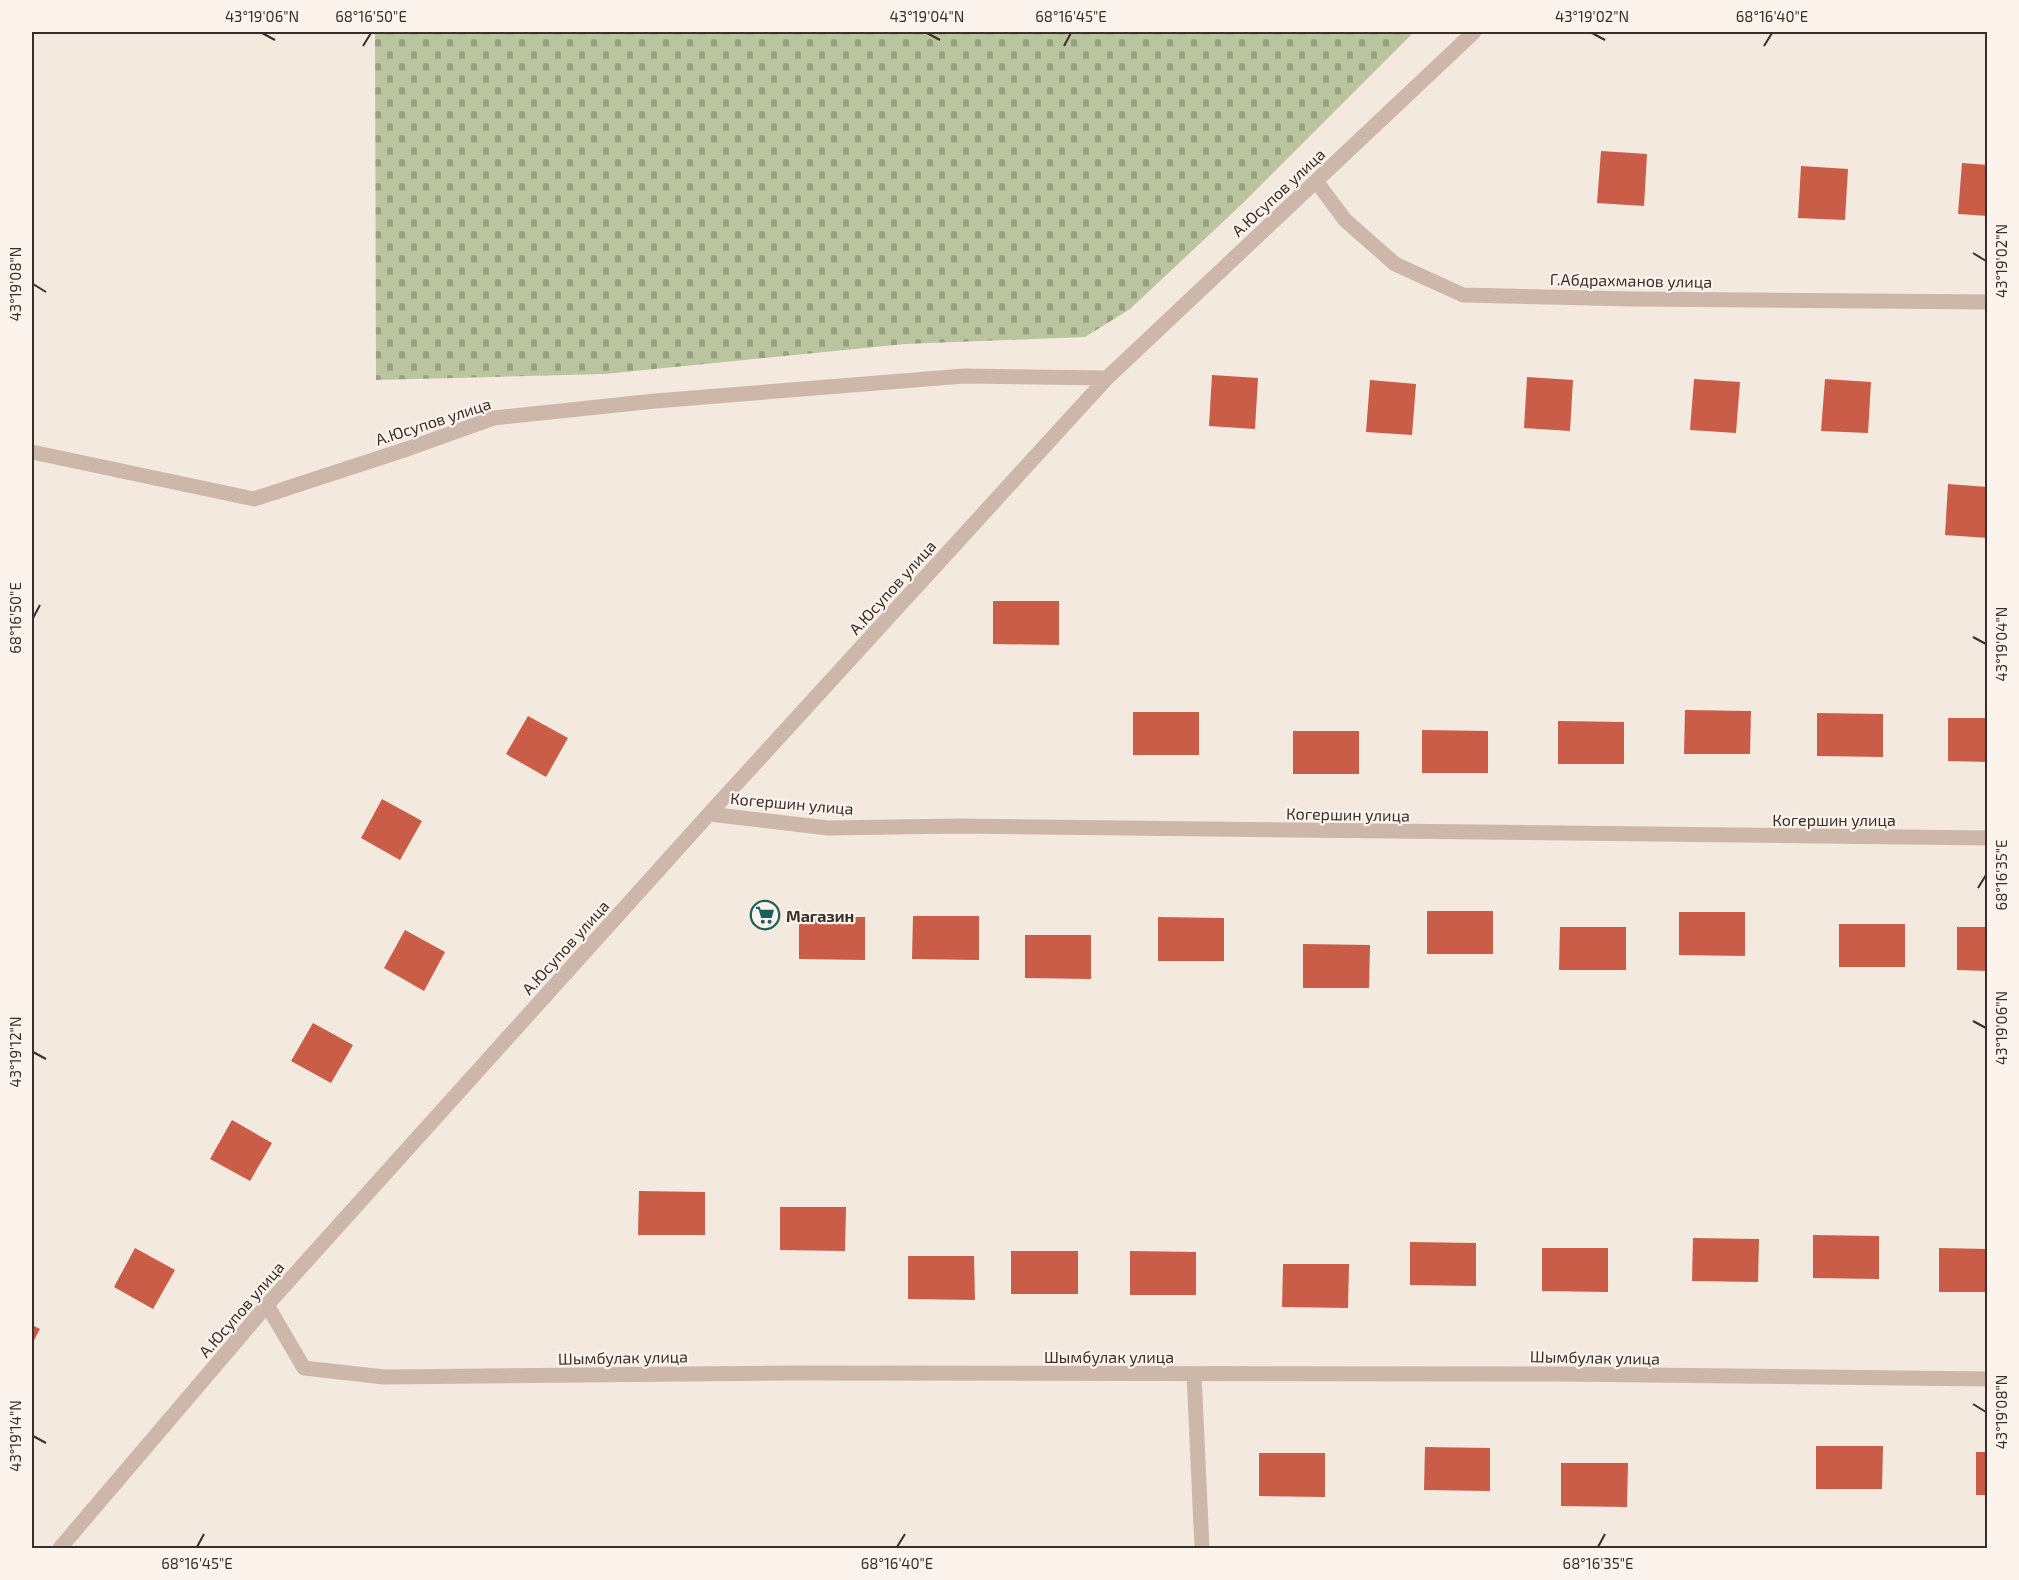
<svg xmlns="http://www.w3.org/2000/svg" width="2019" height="1580" font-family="'Exo 2',sans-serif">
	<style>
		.cemetery { fill: url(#cemetery-stones) }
		.building { fill: #ca5d47 }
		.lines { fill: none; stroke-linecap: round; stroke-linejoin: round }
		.lane { stroke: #cdb7aa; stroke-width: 15 }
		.street { stroke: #cdb7aa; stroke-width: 15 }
		.ticks { fill: none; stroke: #3a2e2a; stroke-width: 2 }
		.labels { text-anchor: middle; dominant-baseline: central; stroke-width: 4.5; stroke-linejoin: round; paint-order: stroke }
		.street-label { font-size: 16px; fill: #3a2e2a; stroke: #fbf3ec }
		.poi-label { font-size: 16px; font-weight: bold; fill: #3a2e2a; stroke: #fbf3ec; text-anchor: start }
		.neatline { fill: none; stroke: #3a2e2a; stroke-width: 2 }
		.ticks-label { font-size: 15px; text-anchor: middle; fill: #3a2e2a }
	</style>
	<defs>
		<pattern id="cemetery-stones" width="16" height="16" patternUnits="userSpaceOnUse" patternTransform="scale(1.5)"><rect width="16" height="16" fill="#bac49e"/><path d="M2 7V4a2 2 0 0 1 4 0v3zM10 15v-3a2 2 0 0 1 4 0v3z" fill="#98a081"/></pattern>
	</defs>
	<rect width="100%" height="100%" fill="#f4e9df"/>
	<path class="cemetery" d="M 375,32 L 1414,32 L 1241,205 L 1130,309 L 1085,337 L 905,344 L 605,374 L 376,380 Z"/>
	<path class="building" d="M 1601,151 L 1647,154 L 1644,206 L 1597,203 Z
		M 1962,163 L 1988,165 L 1988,216 L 1958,214 Z
		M 1801,166 L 1848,169 L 1845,220 L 1798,218 Z
		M 1212,375 L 1258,378 L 1255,429 L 1209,426 Z
		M 1527,377 L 1573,380 L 1570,431 L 1524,428 Z
		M 1694,379 L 1740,382 L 1736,433 L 1690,430 Z
		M 1825,379 L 1871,382 L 1868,433 L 1821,431 Z
		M 1370,380 L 1416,384 L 1412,435 L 1366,432 Z
		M 1948,484 L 1988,487 L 1988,538 L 1945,535 Z
		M 993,601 L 1059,601 L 1059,645 L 993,644 Z
		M 1685,710 L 1751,711 L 1750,754 L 1684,754 Z
		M 1133,712 L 1199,712 L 1199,755 L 1133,755 Z
		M 1817,713 L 1883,714 L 1883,757 L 1817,756 Z
		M 528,716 L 568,738 L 546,777 L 506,754 Z
		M 1948,718 L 1988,718 L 1988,762 L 1948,761 Z
		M 1558,721 L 1624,722 L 1624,764 L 1558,764 Z
		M 1422,730 L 1488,731 L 1488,773 L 1422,773 Z
		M 1293,731 L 1359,731 L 1359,774 L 1293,774 Z
		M 382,799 L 422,821 L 400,860 L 361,838 Z
		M 1427,911 L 1493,911 L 1493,954 L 1427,954 Z
		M 1679,912 L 1745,912 L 1745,956 L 1679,955 Z
		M 913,916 L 979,916 L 979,960 L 912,959 Z
		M 799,917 L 865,917 L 865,960 L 799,959 Z
		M 1158,917 L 1224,918 L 1224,961 L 1158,961 Z
		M 1839,924 L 1905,924 L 1905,967 L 1839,967 Z
		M 1560,927 L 1626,927 L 1626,970 L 1559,970 Z
		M 1957,927 L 1988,927 L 1988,971 L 1957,970 Z
		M 405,930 L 445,952 L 424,991 L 384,968 Z
		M 1025,935 L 1091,935 L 1091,979 L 1025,978 Z
		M 1303,944 L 1370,945 L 1369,988 L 1303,988 Z
		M 313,1023 L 353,1045 L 331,1083 L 291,1061 Z
		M 232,1120 L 272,1143 L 250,1181 L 210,1159 Z
		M 639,1191 L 705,1192 L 705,1235 L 638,1235 Z
		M 780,1207 L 846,1207 L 845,1251 L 780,1250 Z
		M 1813,1235 L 1879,1236 L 1879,1279 L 1813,1278 Z
		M 1693,1238 L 1759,1239 L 1758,1282 L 1692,1281 Z
		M 1410,1242 L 1476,1243 L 1476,1286 L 1410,1285 Z
		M 135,1248 L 175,1270 L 153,1309 L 114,1287 Z
		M 1542,1248 L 1608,1248 L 1608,1292 L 1542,1291 Z
		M 1939,1248 L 1988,1249 L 1988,1292 L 1939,1292 Z
		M 1011,1251 L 1078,1251 L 1078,1294 L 1011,1294 Z
		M 1130,1251 L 1196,1252 L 1196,1295 L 1130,1295 Z
		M 908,1256 L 974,1256 L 975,1300 L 908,1299 Z
		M 1283,1264 L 1349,1264 L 1348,1308 L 1282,1307 Z
		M 32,1325 L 40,1329 L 32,1344 Z
		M 1816,1446 L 1883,1446 L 1882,1489 L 1816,1489 Z
		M 1425,1447 L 1490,1448 L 1490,1491 L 1424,1490 Z
		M 1976,1452 L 1988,1452 L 1988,1495 L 1976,1495 Z
		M 1259,1453 L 1325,1453 L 1325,1497 L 1259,1496 Z
		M 1561,1463 L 1628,1463 L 1627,1507 L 1561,1506 Z"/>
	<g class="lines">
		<path class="lane" d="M 1194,1374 L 1202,1548"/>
		<path class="street" d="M 1316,181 L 1345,220 L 1395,264 L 1463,295 L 1633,299 L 1988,302
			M 32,452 L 254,499 L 407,449 L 494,418 L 655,401 L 964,376 L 1107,378
			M 709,814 L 828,828 L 959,826 L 1988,838
			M 267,1305 L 304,1368 L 384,1377 L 790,1373 L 1556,1374 L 1988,1379
			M 60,1548 L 267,1305 L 709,814 L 1107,378 L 1474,32"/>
	</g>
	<path class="ticks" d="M 262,33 L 275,40M 927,33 L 940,40M 1592,33 L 1605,40M 363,46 L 371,33M 1064,46 L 1071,33M 1764,46 L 1772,33M 1973,253 L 1986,261M 33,284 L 46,292M 33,618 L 40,605M 1973,637 L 1986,644M 1978,888 L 1986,875M 1973,1021 L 1986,1028M 33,1052 L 46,1059M 1973,1404 L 1986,1412M 33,1436 L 46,1443M 197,1547 L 204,1534M 897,1547 L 905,1534M 1598,1547 L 1605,1534"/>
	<defs>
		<g id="supermarket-ring" transform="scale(1.5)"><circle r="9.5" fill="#fbf3ec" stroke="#1d5e5d" stroke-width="1.5"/><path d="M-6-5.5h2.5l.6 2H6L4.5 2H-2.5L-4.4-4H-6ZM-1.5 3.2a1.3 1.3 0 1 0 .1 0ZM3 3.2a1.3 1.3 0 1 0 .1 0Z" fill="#1d5e5d"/></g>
	</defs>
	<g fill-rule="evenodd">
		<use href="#supermarket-ring" x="765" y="915"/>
	</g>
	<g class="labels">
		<g class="street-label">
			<text transform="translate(1278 192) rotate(-43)">А.Юсупов улица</text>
			<text transform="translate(1631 280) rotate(1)">Г.Абдрахманов улица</text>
			<text transform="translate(433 421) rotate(-18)">А.Юсупов улица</text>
			<text transform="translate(892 587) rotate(-48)">А.Юсупов улица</text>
			<text transform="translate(792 803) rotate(5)">Когершин улица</text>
			<text transform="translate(1348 814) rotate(1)">Когершин улица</text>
			<text x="1834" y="819">Когершин улица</text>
			<text transform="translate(565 947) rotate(-48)">А.Юсупов улица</text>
			<text transform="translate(241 1309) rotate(-49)">А.Юсупов улица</text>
			<text x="1109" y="1356">Шымбулак улица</text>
			<text transform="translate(623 1357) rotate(-1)">Шымбулак улица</text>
			<text transform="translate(1595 1357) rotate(1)">Шымбулак улица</text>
		</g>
		<g class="poi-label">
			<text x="786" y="915">Магазин</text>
		</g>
	</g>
	<rect width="2019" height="1580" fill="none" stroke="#fbf3ec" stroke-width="66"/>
	<rect x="33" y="33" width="1953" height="1514" class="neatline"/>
	<g class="ticks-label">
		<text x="262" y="22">43°19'06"N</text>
		<text x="371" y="22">68°16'50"E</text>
		<text x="927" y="22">43°19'04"N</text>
		<text x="1071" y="22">68°16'45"E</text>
		<text x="1592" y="22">43°19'02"N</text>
		<text x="1772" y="22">68°16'40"E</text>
		<text transform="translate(2002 261) rotate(-90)" y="5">43°19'02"N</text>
		<text transform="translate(16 284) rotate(-90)" y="5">43°19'08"N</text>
		<text transform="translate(16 618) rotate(-90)" y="5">68°16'50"E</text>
		<text transform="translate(2002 644) rotate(-90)" y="5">43°19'04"N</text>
		<text transform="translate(2002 875) rotate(-90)" y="5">68°16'35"E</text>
		<text transform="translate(2002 1028) rotate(-90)" y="5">43°19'06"N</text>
		<text transform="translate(16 1052) rotate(-90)" y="5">43°19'12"N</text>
		<text transform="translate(2002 1412) rotate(-90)" y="5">43°19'08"N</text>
		<text transform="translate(16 1436) rotate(-90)" y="5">43°19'14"N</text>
		<text x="197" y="1569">68°16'45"E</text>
		<text x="897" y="1569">68°16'40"E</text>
		<text x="1598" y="1569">68°16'35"E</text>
	</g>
</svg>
